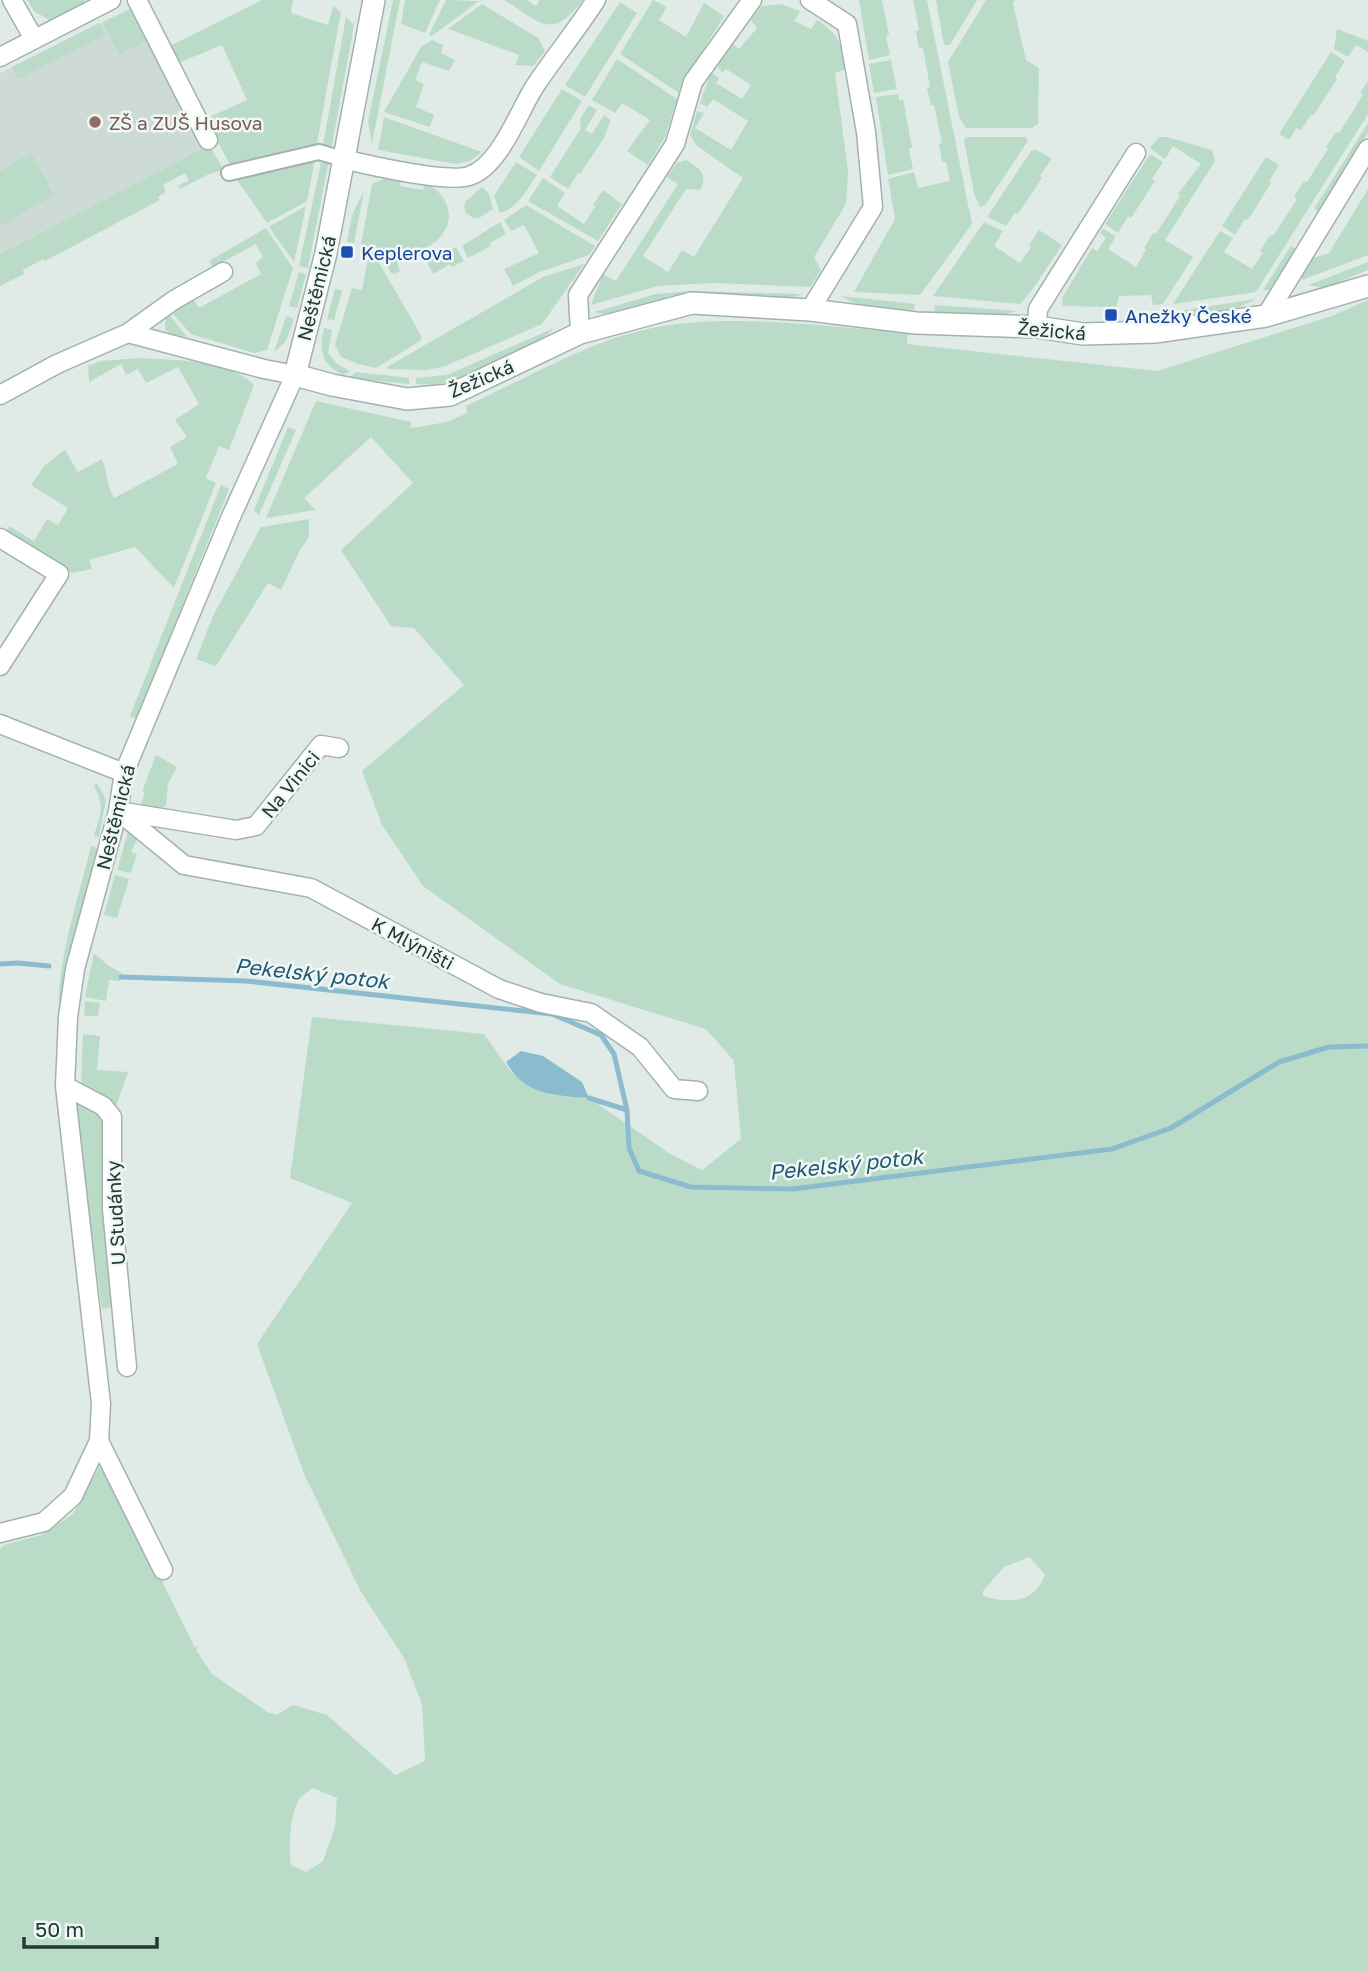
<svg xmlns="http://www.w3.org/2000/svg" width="1368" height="1972" font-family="'Golos Text',sans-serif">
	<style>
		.built { fill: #cedad6 }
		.green { fill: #badbc7; fill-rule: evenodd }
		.water { fill: #8abbce }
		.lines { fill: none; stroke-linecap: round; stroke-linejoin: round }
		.stream { stroke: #8abbce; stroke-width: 5 }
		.pedestrian-casing { stroke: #a3b2af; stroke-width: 18 }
		.minor-casing { stroke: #a3b2af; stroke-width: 21 }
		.tertiary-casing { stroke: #a3b2af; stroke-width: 24 }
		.pedestrian { stroke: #fff; stroke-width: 14 }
		.minor { stroke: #fff; stroke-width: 18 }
		.tertiary { stroke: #fff; stroke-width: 21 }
		.education-dot { fill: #8d6e63; stroke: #f0f7f5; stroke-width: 2.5 }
		.transit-dot { fill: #1a4fb4; stroke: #f0f7f5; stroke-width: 2.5 }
		.labels { text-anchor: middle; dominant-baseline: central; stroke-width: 5; stroke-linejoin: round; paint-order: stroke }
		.education-label { font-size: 19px; fill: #785e54; stroke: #f0f7f5; text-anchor: start }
		.transit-label { font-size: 19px; fill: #164399; stroke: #f0f7f5; text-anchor: start }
		.street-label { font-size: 19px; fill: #213a37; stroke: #f0f7f5 }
		.water-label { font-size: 21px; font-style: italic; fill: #1e5a74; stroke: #f0f7f5 }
	</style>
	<rect width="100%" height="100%" fill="#e0ebe7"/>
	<path class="built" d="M 130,9 L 134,10 L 203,148 L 0,254 L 0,73 Z"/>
	<path class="green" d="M 27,0 L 84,0 L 86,4 L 51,21 L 34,11 Z
		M 262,0 L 293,0 L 291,13 L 328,25 L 333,6 L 341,12 L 316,148 L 232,168 L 205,119 L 247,100 L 222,45 L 176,64 L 168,47 Z
		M 393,0 L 400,0 L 372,144 L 368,122 Z
		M 405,0 L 440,0 L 425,33 L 401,24 Z
		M 446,0 L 479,1 L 432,36 L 429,35 Z
		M 504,0 L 527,0 L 536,6 L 540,0 L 583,0 C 551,41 541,23 504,0 Z
		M 653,0 L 667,7 L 659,20 L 686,37 L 704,3 L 724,16 L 680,87 L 679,93 L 620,54 Z
		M 859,0 L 882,0 L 889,35 L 886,36 L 890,55 L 869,60 Z
		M 913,0 L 927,0 L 972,224 L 920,295 L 854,292 L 895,219 L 888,179 L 914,172 L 918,188 L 950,181 L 946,162 L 942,162 L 939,144 L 942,143 L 934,105 L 931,105 L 927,88 L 930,87 L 923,48 L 919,48 L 916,31 L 919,30 Z
		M 936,0 L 977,0 L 950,45 L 944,45 Z
		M 986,0 L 1015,0 L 1013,4 L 1026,60 L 1039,68 L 1038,124 L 1032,128 L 966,128 L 959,117 L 948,62 Z
		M 620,2 L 637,13 L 585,97 L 565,85 Z
		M 482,4 L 538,38 L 545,51 L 533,66 L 515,65 L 519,55 L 448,29 Z
		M 781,4 L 800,11 L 794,21 L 811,29 L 817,20 C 837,32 844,47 847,69 L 835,73 L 848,171 L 846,204 L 814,257 L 821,270 L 810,287 L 713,283 L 658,286 L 591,305 L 603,274 L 616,281 L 678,184 L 667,177 L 677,163 L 686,160 C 699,168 709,174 700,190 L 686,189 L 643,256 L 668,272 L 682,250 L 694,257 L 743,178 L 696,145 L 690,135 L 697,111 L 704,113 L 695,128 L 731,150 L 748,121 L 713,99 L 707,107 L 700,103 L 711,72 L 719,78 L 716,83 L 742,99 L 751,85 L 726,69 L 722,73 L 718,66 L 733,44 L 739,49 L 757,28 L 751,20 L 762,6 Z
		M 130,9 L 134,10 L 149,39 L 119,55 L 103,22 Z
		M 346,17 L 354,25 L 332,145 L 323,145 Z
		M 99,23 L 105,35 L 20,78 L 17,78 L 12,67 Z
		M 1337,29 L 1368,41 L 1368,52 L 1356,45 L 1348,57 L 1334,49 Z
		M 432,40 L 443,45 L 441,53 L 455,60 L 449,71 L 422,62 L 415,80 L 424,84 L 416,107 L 434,115 L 430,127 L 384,112 L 421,47 Z
		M 1331,52 L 1345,61 L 1335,77 L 1337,79 L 1313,116 L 1311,115 L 1301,130 L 1296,128 L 1289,140 L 1279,134 Z
		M 617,59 L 677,99 L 665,137 L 648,165 L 627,151 L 650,120 L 622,103 L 615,113 L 592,100 Z
		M 891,60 L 897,89 L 874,93 L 869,64 Z
		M 1368,81 L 1368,114 L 1256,292 L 1173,304 L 1220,231 L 1233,238 L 1224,252 L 1252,269 L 1263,253 L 1260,251 L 1270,235 L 1273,236 L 1297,199 L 1294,196 L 1304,181 L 1307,182 L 1328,149 L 1326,147 L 1336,132 L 1339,133 L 1363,95 L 1360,93 Z
		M 562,89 L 582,101 L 539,171 L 519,157 Z
		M 898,94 L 899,100 L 903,99 L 912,148 L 909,149 L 913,169 L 888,175 L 876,97 Z
		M 589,105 L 597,110 L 585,130 L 592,134 L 604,115 L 611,120 L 604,138 L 580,174 L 578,173 L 568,189 L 550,177 L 581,128 L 580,119 Z
		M 384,117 L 482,152 L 470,161 L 456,164 L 378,150 Z
		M 1368,123 L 1368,133 L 1319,212 L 1314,209 Z
		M 968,137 L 1026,137 L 1028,141 L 985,205 L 980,207 L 974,193 L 964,139 Z
		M 1159,137 L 1167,137 L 1212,150 L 1215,161 L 1165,240 L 1193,257 L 1163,304 L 1153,305 L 1151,295 L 1119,296 L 1116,307 L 1063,306 L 1062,298 L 1092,248 L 1097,251 L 1106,238 L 1100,233 L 1103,229 L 1116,236 L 1108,249 L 1136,267 L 1146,250 L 1144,248 L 1153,233 L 1156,234 L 1180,196 L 1178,194 L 1201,164 L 1173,146 L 1165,159 L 1150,148 Z
		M 209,145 L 222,167 L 220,171 L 209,174 L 180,189 L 178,186 L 189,180 L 185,173 L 163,185 L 166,192 L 158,197 L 160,200 L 45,261 L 43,259 L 23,270 L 24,274 L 0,286 L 0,254 Z
		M 1036,150 L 1052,158 L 1040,176 L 1042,178 L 1018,214 L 1015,213 L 1006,226 L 987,217 L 1031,151 Z
		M 31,153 L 54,195 L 0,226 L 0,171 Z
		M 1150,154 L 1163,162 L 1152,179 L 1155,181 L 1131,218 L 1128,216 L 1118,233 L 1105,224 Z
		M 1266,157 L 1279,165 L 1269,181 L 1271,183 L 1248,220 L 1245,219 L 1235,235 L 1222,226 Z
		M 322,158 L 329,160 L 308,268 L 299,266 Z
		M 315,159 L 307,201 L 267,223 L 235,177 Z
		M 516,162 L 537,175 C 527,189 518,208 500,213 L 494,196 Z
		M 386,178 L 401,178 L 400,186 L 423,190 L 425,183 C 449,194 459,222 436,241 C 425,250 409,257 397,263 L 400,271 L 395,274 L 391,273 L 378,250 L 361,245 L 372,184 Z
		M 543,178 L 565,193 L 557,206 L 584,224 L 595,207 L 593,205 L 603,190 L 622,204 L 598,241 L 528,201 Z
		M 482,187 L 489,194 L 493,209 L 479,218 L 473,218 L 466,213 L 464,207 L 465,202 Z
		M 1368,189 L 1368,255 L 1302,280 L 1303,270 L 1310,259 L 1329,253 Z
		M 364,191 L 354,243 L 347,242 L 352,215 Z
		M 526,205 L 595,246 L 589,255 L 540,272 L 513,286 L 504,269 L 539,253 L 524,225 L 511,231 L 504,220 Z
		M 306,206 L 294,262 L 269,227 Z
		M 500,222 L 506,234 L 490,243 L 491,246 L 468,258 L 462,246 Z
		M 984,222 L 1003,231 L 994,246 L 1020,263 L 1031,247 L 1029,245 L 1039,230 L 1062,245 L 1032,290 L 1020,304 L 933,296 Z
		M 266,228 L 293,268 L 267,350 L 254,353 L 191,334 L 173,314 L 173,310 L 192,297 L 199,308 L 261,274 L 256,263 L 263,257 L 256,244 L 213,267 L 209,261 Z
		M 1291,246 L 1296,249 L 1270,290 L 1263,290 Z
		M 456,247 L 464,261 L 452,267 L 450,264 L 433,274 L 427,262 Z
		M 369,253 L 374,254 L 422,337 L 420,341 L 376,368 L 358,364 L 341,357 L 335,345 L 352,288 L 362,290 Z
		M 1368,262 L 1368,270 L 1324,288 L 1308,285 Z
		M 584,264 L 542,324 L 443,367 L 426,370 L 388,369 L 387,367 L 543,277 Z
		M 299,272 L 306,274 L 297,308 L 289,306 Z
		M 335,289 L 342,291 L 334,320 L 327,319 Z
		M 689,291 L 803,294 L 782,301 L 608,315 L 594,312 L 656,294 Z
		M 841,296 L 915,304 L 914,310 C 889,308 862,310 841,296 Z
		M 1256,299 C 1224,317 1202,314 1166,313 Z
		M 1368,300 L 1368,1972 L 0,1972 L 0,1549 L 4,1545 L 42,1535 L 73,1514 L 103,1461 L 195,1648 L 199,1646 L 196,1650 L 212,1674 L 269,1713 L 277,1715 L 293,1705 L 327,1715 L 395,1775 L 425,1761 L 422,1704 L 404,1658 L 361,1592 L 305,1476 L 257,1344 L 352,1203 L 290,1178 L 312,1017 L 484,1034 L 512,1073 L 552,1095 L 589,1098 L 669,1153 L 702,1170 L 741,1139 L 734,1061 L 706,1029 L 560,984 L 423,886 L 382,825 L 362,771 L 464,685 L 414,628 L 391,626 L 341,550 L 413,483 L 371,437 L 304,498 L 315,510 L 266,518 L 316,401 L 411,422 L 411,428 L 447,422 L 467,413 L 466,406 C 521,381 584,344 643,330 C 721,311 827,327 908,333 L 907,344 L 1157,371 L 1332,316 ZM 1029,1557 L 1045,1574 C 1035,1603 1010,1604 983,1596 L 983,1591 L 1004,1567 ZM 313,1788 L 337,1798 L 335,1827 L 323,1861 L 306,1872 L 291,1865 C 288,1849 290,1812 300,1798 C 303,1795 309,1791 313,1788 Z
		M 935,305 L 1017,311 L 999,316 L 934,312 Z
		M 169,314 L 187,337 L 168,333 L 165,329 L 166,319 Z
		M 286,316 L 294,319 L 286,341 L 274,352 Z
		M 324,328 L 332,330 L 328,353 L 337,364 L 350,371 L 343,375 C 322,365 318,350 324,328 Z
		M 554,328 C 538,347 463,380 437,384 C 431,385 423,384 416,384 L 416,378 L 447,375 Z
		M 138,358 C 172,360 229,359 254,385 L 229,450 L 219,446 L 206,478 L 216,483 L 174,588 L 135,547 L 89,560 L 92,569 L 72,573 L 4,534 L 9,526 L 34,541 L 47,519 L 58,525 L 68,508 L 31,485 L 45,465 L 65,450 L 78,472 L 102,459 C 108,473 106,485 114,498 L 178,464 L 170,447 L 187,437 L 175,420 L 199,404 L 178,367 L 146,383 L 138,369 L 126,375 L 121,364 L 89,382 L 88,366 L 101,361 Z
		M 356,372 L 409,378 L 409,384 L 349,378 Z
		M 288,427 L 296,430 L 259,515 L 254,510 Z
		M 221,485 L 229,489 L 137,719 L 130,716 Z
		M 309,519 L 309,537 L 300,550 L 281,590 L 268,583 L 216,666 L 196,659 L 213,616 L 261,527 Z
		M 156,755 L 177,767 L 168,784 L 166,805 L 160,809 L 141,804 L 144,795 L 143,789 Z
		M 97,783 L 106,800 L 99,837 L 94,836 C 100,813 106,808 94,786 Z
		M 128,832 L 133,832 L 138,837 L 131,852 L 137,854 L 131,873 L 117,870 Z
		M 91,846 L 97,848 L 69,962 L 60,1034 C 53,970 76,908 91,846 Z
		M 115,875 L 129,879 L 117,918 L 104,915 Z
		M 94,953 L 109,966 L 122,973 L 120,981 L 109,980 L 106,1001 L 85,997 Z
		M 85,1001 L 100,1003 L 98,1016 L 84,1016 Z
		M 83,1034 L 100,1036 L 97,1070 L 128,1072 L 114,1112 L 81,1088 Z
		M 81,1100 L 108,1119 L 114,1306 L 102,1309 L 95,1257 L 91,1257 L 77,1105 Z"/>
	<path class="water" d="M 521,1051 L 543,1056 L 582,1082 L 589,1098 C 555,1095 525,1096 506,1062 Z"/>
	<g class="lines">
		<path class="stream" d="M 0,964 L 18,963 L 49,966
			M 121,977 L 246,981 L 552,1014 L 601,1035 L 614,1054 L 627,1110 L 629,1148 L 639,1171 L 691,1187 L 793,1189 L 1112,1149 L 1171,1128 L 1279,1062 L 1329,1047 L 1368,1046
			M 589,1098 L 627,1110"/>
		<g class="pedestrian-casing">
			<path id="pedestrian" d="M 229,173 L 319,152 L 343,159"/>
		</g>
		<g class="minor-casing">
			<path id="minor" d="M 12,0 L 34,39
				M 137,0 L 208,140
				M 810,0 L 847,24 L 866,132 L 873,207 L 810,310
				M 0,57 L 111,0
				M 343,159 C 368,165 447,183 469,176 C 501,166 519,109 537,83 C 556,55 578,28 596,0
				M 1266,316 L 1368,149
				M 1037,327 L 1038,309 L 1136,153
				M 128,333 L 174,300 L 223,272
				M 580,333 L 578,295 L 675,144 L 693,82 L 752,0
				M 0,395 L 57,364 L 128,333 L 264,369 L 295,375 L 230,519 L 124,773 L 118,811 L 75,969 L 68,1017 L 65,1086 L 101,1404 L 99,1441 L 73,1496 L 44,1522 L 0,1533
				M 0,538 L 59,574 L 0,666
				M 0,724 L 124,773
				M 118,811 L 184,865 L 311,888 L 499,989 L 541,1003 L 591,1013 L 640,1047 L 674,1089 L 698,1091
				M 118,811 L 236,830 L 256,826 L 321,745 L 339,748
				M 65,1086 L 103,1106 L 112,1117 L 112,1209 L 127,1367
				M 99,1441 L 163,1570"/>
		</g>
		<g class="tertiary-casing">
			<path id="tertiary" d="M 374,0 L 326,253 L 295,375 L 332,385 L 407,399 L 450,395 L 580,333 L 692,303 L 810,310 L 916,323 L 1037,327 L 1083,334 L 1155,332 L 1266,316 L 1368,286"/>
		</g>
		<use href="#pedestrian" class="pedestrian"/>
		<use href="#minor" class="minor"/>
		<use href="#tertiary" class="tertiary"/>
	</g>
	<circle class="education-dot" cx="95" cy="122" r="7"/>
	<g class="transit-dot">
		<rect x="340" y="245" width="14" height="14" rx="3.5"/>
		<rect x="1104" y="308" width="14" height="14" rx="3.5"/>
	</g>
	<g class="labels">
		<g class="education-label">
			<text x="109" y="122">ZŠ a ZUŠ Husova</text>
		</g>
		<g class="transit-label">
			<text x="361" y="252">Keplerova</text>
			<text x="1125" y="315">Anežky České</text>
		</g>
		<g class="street-label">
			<text transform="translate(316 288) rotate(-76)">Neštěmická</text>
			<text transform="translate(1052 330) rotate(5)">Žežická</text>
			<text transform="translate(481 378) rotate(-23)">Žežická</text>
			<text transform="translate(290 784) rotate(-51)">Na Vinici</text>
			<text transform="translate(115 817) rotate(-76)">Neštěmická</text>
			<text transform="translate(413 943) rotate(28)">K Mlýništi</text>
			<text transform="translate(115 1213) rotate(-93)">U Studánky</text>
		</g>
		<g class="water-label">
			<text transform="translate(312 973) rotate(6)">Pekelský potok</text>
			<text transform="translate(846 1164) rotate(-6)">Pekelský potok</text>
		</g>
	</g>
	<path d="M24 1937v10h133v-10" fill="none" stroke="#213a37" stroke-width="3.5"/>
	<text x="35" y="1937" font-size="21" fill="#213a37" stroke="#f0f7f5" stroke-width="5" paint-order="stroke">50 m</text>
</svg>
